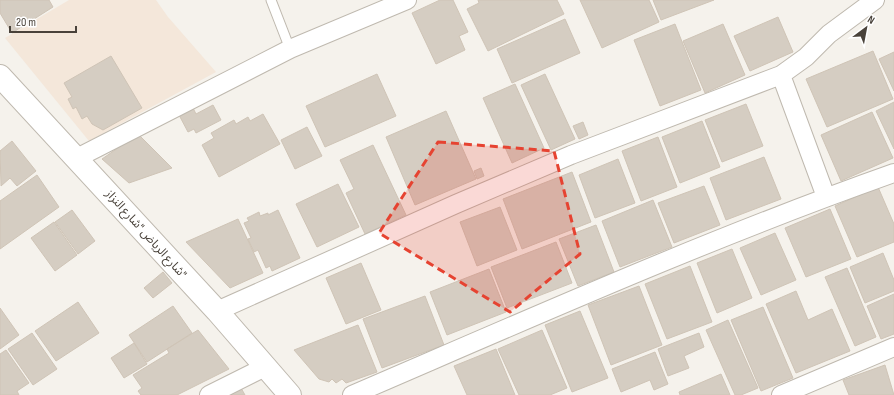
<svg xmlns="http://www.w3.org/2000/svg" width="894" height="395" font-family="'Sofia Sans Condensed','Noto Sans Arabic',sans-serif">
	<style>
		.commercial { fill: #f4e7da }
		.building { fill: #d5cdc2; stroke: #cfc4b6 }
		.lines { fill: none; stroke-linecap: round; stroke-linejoin: round }
		.service-casing { stroke: #bfb9af; stroke-width: 11 }
		.minor-casing { stroke: #bfb9af; stroke-width: 20 }
		.tertiary-casing { stroke: #bfb9af; stroke-width: 24 }
		.service { stroke: #fff; stroke-width: 9 }
		.minor { stroke: #fff; stroke-width: 18 }
		.tertiary { stroke: #fff; stroke-width: 22 }
		.marked { fill: #e64331; fill-opacity: 0.2; stroke: #e64331; stroke-width: 3; stroke-dasharray: 8 5; stroke-linejoin: round }
		.labels { text-anchor: middle; dominant-baseline: central; stroke-width: 3.5; stroke-linejoin: round; paint-order: stroke }
		.street-label { font-size: 12px; fill: #49423a; stroke: #fff }
	</style>
	<rect width="100%" height="100%" fill="#f5f2ec"/>
	<path class="commercial" d="M 69,0 L 156,0 L 168,17 L 216,72 L 89,141 L 5,38 Z"/>
	<path class="building" d="M 0,0 L 49,0 L 53,7 L 12,33 L 0,13 Z
		M 440,0 L 453,0 L 468,32 L 459,36 L 465,50 L 436,64 L 412,13 Z
		M 478,0 L 557,0 L 564,14 L 488,51 L 467,9 L 479,3 Z
		M 580,0 L 649,0 L 659,22 L 602,48 Z
		M 653,0 L 714,0 L 661,20 Z
		M 778,17 L 793,52 L 750,71 L 734,36 Z
		M 565,19 L 580,53 L 512,83 L 497,49 Z
		M 675,24 L 701,90 L 660,106 L 634,40 Z
		M 723,24 L 745,75 L 705,93 L 683,41 Z
		M 873,51 L 893,99 L 827,127 L 806,79 Z
		M 894,52 L 894,91 L 879,59 Z
		M 111,56 L 142,108 L 103,130 L 92,124 L 87,116 L 82,119 L 76,107 L 73,109 L 68,99 L 72,97 L 64,83 Z
		M 377,74 L 396,116 L 325,147 L 306,106 Z
		M 545,74 L 575,139 L 551,150 L 521,85 Z
		M 515,84 L 544,148 L 512,163 L 483,98 Z
		M 894,102 L 894,149 L 876,111 Z
		M 746,104 L 763,146 L 722,162 L 705,120 Z
		M 213,105 L 221,120 L 196,133 L 194,129 L 188,132 L 179,115 L 193,108 L 196,114 Z
		M 446,111 L 476,179 L 415,205 L 386,137 Z
		M 872,112 L 893,158 L 841,181 L 821,135 Z
		M 263,114 L 280,144 L 219,177 L 202,145 L 214,138 L 211,133 L 234,120 L 236,124 L 248,117 L 250,121 Z
		M 702,121 L 720,167 L 680,183 L 662,137 Z
		M 583,122 L 588,135 L 579,139 L 573,126 Z
		M 307,127 L 322,156 L 295,169 L 281,140 Z
		M 138,134 L 172,168 L 129,183 L 102,159 Z
		M 658,137 L 677,187 L 641,201 L 622,151 Z
		M 12,141 L 36,171 L 17,186 L 10,178 L 1,186 L 0,151 Z
		M 373,145 L 406,215 L 365,234 L 346,193 L 354,189 L 340,160 Z
		M 764,157 L 781,199 L 726,220 L 710,178 Z
		M 618,159 L 635,203 L 595,218 L 579,175 Z
		M 481,168 L 484,176 L 477,179 L 474,171 Z
		M 572,172 L 591,222 L 522,249 L 503,199 Z
		M 37,175 L 59,207 L 0,249 L 0,201 Z
		M 338,184 L 359,227 L 317,247 L 296,204 Z
		M 704,186 L 720,225 L 674,243 L 658,203 Z
		M 878,187 L 894,224 L 894,242 L 857,257 L 835,206 Z
		M 653,200 L 672,247 L 620,267 L 602,221 Z
		M 500,207 L 517,250 L 477,266 L 460,222 Z
		M 830,209 L 851,259 L 806,277 L 785,228 Z
		M 72,210 L 95,241 L 78,254 L 55,222 Z
		M 278,210 L 300,258 L 272,271 L 270,266 L 266,268 L 258,250 L 254,252 L 248,239 L 251,238 L 244,223 L 249,221 L 247,218 L 259,212 L 260,216 L 268,213 L 268,215 Z
		M 238,219 L 263,273 L 230,288 L 186,242 Z
		M 54,222 L 77,255 L 55,271 L 31,238 Z
		M 596,225 L 614,272 L 578,286 L 559,239 Z
		M 775,233 L 796,280 L 761,295 L 740,248 Z
		M 556,242 L 572,283 L 507,308 L 491,267 Z
		M 732,249 L 752,298 L 717,313 L 697,263 Z
		M 883,253 L 894,280 L 894,291 L 865,303 L 850,267 Z
		M 361,263 L 381,310 L 346,324 L 326,278 Z
		M 690,266 L 712,322 L 667,339 L 645,284 Z
		M 847,268 L 876,337 L 855,346 L 825,277 Z
		M 489,269 L 506,312 L 447,335 L 430,292 Z
		M 163,272 L 172,283 L 153,298 L 144,288 Z
		M 639,286 L 662,345 L 611,365 L 588,305 Z
		M 796,291 L 808,320 L 832,309 L 850,351 L 796,373 L 766,304 Z
		M 894,294 L 894,334 L 881,339 L 867,306 Z
		M 425,296 L 444,345 L 382,368 L 363,319 Z
		M 78,302 L 99,333 L 56,361 L 35,331 Z
		M 173,306 L 192,333 L 147,362 L 129,335 Z
		M 763,307 L 793,378 L 761,391 L 731,320 Z
		M 0,308 L 19,335 L 0,349 Z
		M 580,311 L 608,378 L 572,392 L 545,325 Z
		M 728,320 L 758,388 L 741,395 L 735,395 L 706,330 Z
		M 358,325 L 377,372 L 346,383 L 342,379 L 336,383 L 332,379 L 329,382 L 319,379 L 294,350 Z
		M 198,330 L 229,369 L 177,395 L 141,395 L 138,391 L 142,388 L 133,375 L 169,353 L 167,349 Z
		M 542,330 L 567,388 L 550,395 L 519,395 L 498,349 Z
		M 32,333 L 57,369 L 33,385 L 8,349 Z
		M 699,333 L 704,347 L 684,356 L 689,368 L 668,376 L 658,349 Z
		M 134,343 L 147,364 L 124,378 L 111,358 Z
		M 496,349 L 515,395 L 467,395 L 454,366 Z
		M 6,350 L 29,383 L 17,391 L 19,395 L 0,395 L 0,354 Z
		M 655,352 L 668,384 L 654,390 L 650,380 L 621,392 L 612,369 Z
		M 885,365 L 894,395 L 849,395 L 843,380 Z
		M 721,374 L 730,395 L 680,395 L 679,392 Z
		M 241,388 L 245,395 L 228,395 Z"/>
	<g class="lines">
		<g class="service-casing">
			<path id="service" d="M 271,0 L 290,49"/>
		</g>
		<g class="minor-casing">
			<path id="minor" d="M 781,75 L 826,197
				M 77,158 L 290,49 L 407,0
				M 217,311 L 456,204 L 571,155 L 781,75 L 806,57 L 829,34 L 875,0
				M 209,395 L 265,367
				M 352,395 C 531,318 710,238 894,173
				M 781,395 L 894,347"/>
		</g>
		<g class="tertiary-casing">
			<path id="tertiary" d="M 0,76 L 217,311 L 290,395"/>
		</g>
		<use href="#service" class="service"/>
		<use href="#minor" class="minor"/>
		<use href="#tertiary" class="tertiary"/>
	</g>
	<path class="marked" d="M 438,142 L 554,151 L 580,254 L 510,312 L 379,233 Z"/>
	<g class="labels">
		<g class="street-label">
			<text transform="translate(146 234) rotate(48)">شارع الرياض "شارع النزاز"</text>
		</g>
	</g>
	<g transform="translate(866 28) rotate(32)" stroke="#ffffff" stroke-width="3" paint-order="stroke">
	<path d="M0-3L7 15L0 10L-7 15Z" fill="#49423a"/>
	<text y="-6" font-size="11" font-weight="bold" text-anchor="middle" fill="#49423a">N</text>
	</g>
	<path d="M10 26v6h66v-6" fill="none" stroke="#49423a" stroke-width="2"/>
	<text x="16" y="26" font-size="12" fill="#49423a" stroke="#ffffff" stroke-width="3" paint-order="stroke">20 m</text>
</svg>
